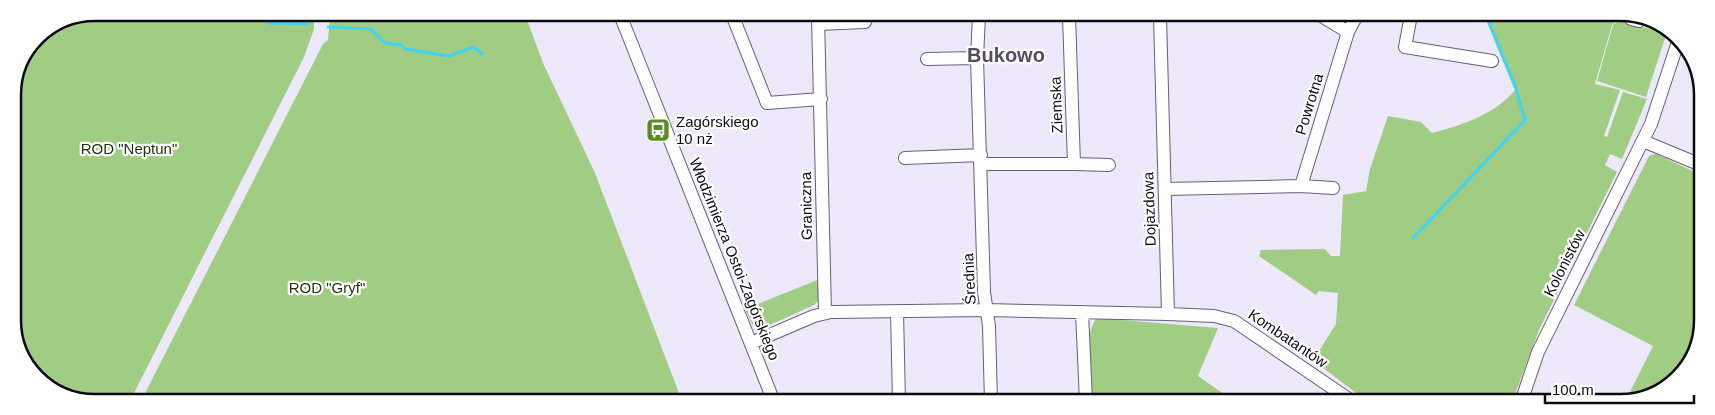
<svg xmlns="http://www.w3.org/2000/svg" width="1715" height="415" font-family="Arial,sans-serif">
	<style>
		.green { fill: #a1cc83 }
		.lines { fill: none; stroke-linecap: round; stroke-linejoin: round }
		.stream { stroke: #3dd4f5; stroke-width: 3 }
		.minor-casing { stroke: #655f77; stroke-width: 14 }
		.minor { stroke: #fff; stroke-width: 12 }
		.labels { text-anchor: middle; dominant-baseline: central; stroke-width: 4.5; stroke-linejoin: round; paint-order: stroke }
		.street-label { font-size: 15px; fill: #0c0a13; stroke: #fff }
		.poi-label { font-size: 15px; fill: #0c0a13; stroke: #fff; text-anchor: start }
		.park-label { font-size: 15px; fill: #203411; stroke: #fff }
		.district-label { font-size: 20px; font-weight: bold; fill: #524d64; stroke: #fff }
		.rim { fill: none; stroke: #0c0a13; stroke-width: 2.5 }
	</style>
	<rect width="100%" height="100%" fill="#ede9fb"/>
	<path class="green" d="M 1623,14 L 1612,25 L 1595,84 L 1620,90 L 1604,136 L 1607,137 L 1623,92 L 1647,99 L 1622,159 L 1610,154 L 1605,165 L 1617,172 L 1539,330 L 1512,402 L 1368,402 L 1318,364 L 1317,354 L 1336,324 L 1338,293 L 1319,291 L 1316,295 L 1259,256 L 1261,250 L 1325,249 L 1331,256 L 1340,256 L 1343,195 L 1366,191 L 1370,169 L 1388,116 L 1421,122 L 1432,133 C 1462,125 1494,115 1515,90 L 1484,15 Z
		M 526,17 L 543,63 L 595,173 L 682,401 L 141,401 L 323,44 L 328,40 L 330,18 Z
		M 1623,17 L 1626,24 L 1667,32 L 1646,97 L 1597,81 L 1613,25 Z
		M 314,18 L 314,29 L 304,57 L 130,401 L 79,401 L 37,378 L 14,336 L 13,91 L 37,37 L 64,19 Z
		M 1656,154 L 1701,175 L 1701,336 L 1674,382 L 1625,402 L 1653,346 L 1574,305 L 1649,156 Z
		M 820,279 L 818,301 L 814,305 L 763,328 L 753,326 L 745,309 Z
		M 1097,318 L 1218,328 L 1198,376 L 1235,402 L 1092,402 C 1091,379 1082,334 1097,318 Z"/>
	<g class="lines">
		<path class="stream" d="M 258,18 L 269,23 L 308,24
			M 328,27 L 371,29 L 385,43 L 401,45 L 405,49 L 449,56 L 474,47 L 482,54
			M 1413,238 L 1525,120 L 1516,89 L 1486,15"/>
		<g class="minor-casing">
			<path id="minor" d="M 1628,14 L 1631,19 L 1639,21
				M 1411,15 L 1405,47 L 1492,61
				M 979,16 L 977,58 L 984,292 L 989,326 L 991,402
				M 621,17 L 774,402
				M 733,17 L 767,103 L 821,99
				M 818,17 L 825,313
				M 818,24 L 865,22
				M 1348,32 L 1357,15
				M 927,59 L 977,58
				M 1643,141 L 1701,165
				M 905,158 L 981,155
				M 982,164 L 1074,164 L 1069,16
				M 1074,164 L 1109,165
				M 1301,186 L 1333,188
				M 1165,189 L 1301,186 L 1348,32 L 1320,15
				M 897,311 L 899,402
				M 1082,312 L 1086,402
				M 1168,314 L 1214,316 L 1234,321 L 1353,402
				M 751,343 L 814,316 L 831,312 L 986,310 L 1168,314 L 1160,16
				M 1521,402 L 1538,352 L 1651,124 L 1679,39"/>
		</g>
		<use href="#minor" class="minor"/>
	</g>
	<defs>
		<g id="bus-square" transform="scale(1.25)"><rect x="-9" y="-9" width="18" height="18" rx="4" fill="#598c23" stroke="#fff"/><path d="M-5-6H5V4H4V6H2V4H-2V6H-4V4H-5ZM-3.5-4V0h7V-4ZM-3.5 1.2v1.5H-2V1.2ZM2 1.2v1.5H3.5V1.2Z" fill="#fff"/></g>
	</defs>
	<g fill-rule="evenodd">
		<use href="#bus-square" x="658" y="130"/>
	</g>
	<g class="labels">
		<g class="street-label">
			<text transform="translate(1309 104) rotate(-73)">Powrotna</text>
			<text transform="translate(1056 105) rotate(-92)">Ziemska</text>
			<text transform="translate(806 206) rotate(-91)">Graniczna</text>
			<text transform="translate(1149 209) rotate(-92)">Dojazdowa</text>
			<text transform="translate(735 259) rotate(68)">Włodzimierza Ostoi-Zagórskiego</text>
			<text transform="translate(1564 263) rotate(-63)">Kolonistów</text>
			<text transform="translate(969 279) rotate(-93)">Średnia</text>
			<text transform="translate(1288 338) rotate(34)">Kombatantów</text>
		</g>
		<g class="poi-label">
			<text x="676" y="121">Zagórskiego<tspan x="676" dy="17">10 nż</tspan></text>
		</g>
		<g class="park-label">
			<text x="129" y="148">ROD "Neptun"</text>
			<text x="327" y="287">ROD "Gryf"</text>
		</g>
		<g class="district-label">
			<text x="1006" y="55">Bukowo</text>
		</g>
	</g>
	<path d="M0 0H1715V415H0ZM95 21H1620A74 74 0 0 1 1694 95V320A74 74 0 0 1 1620 394H95A74 74 0 0 1 21 320V95A74 74 0 0 1 95 21Z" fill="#fff" fill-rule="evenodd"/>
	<path class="rim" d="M95 21H1620A74 74 0 0 1 1694 95V320A74 74 0 0 1 1620 394H95A74 74 0 0 1 21 320V95A74 74 0 0 1 95 21Z"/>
	<path d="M1545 395v8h149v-8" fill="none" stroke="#0c0a13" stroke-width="2.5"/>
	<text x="1552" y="395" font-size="15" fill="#0c0a13" stroke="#ffffff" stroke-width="4" paint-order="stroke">100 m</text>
</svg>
